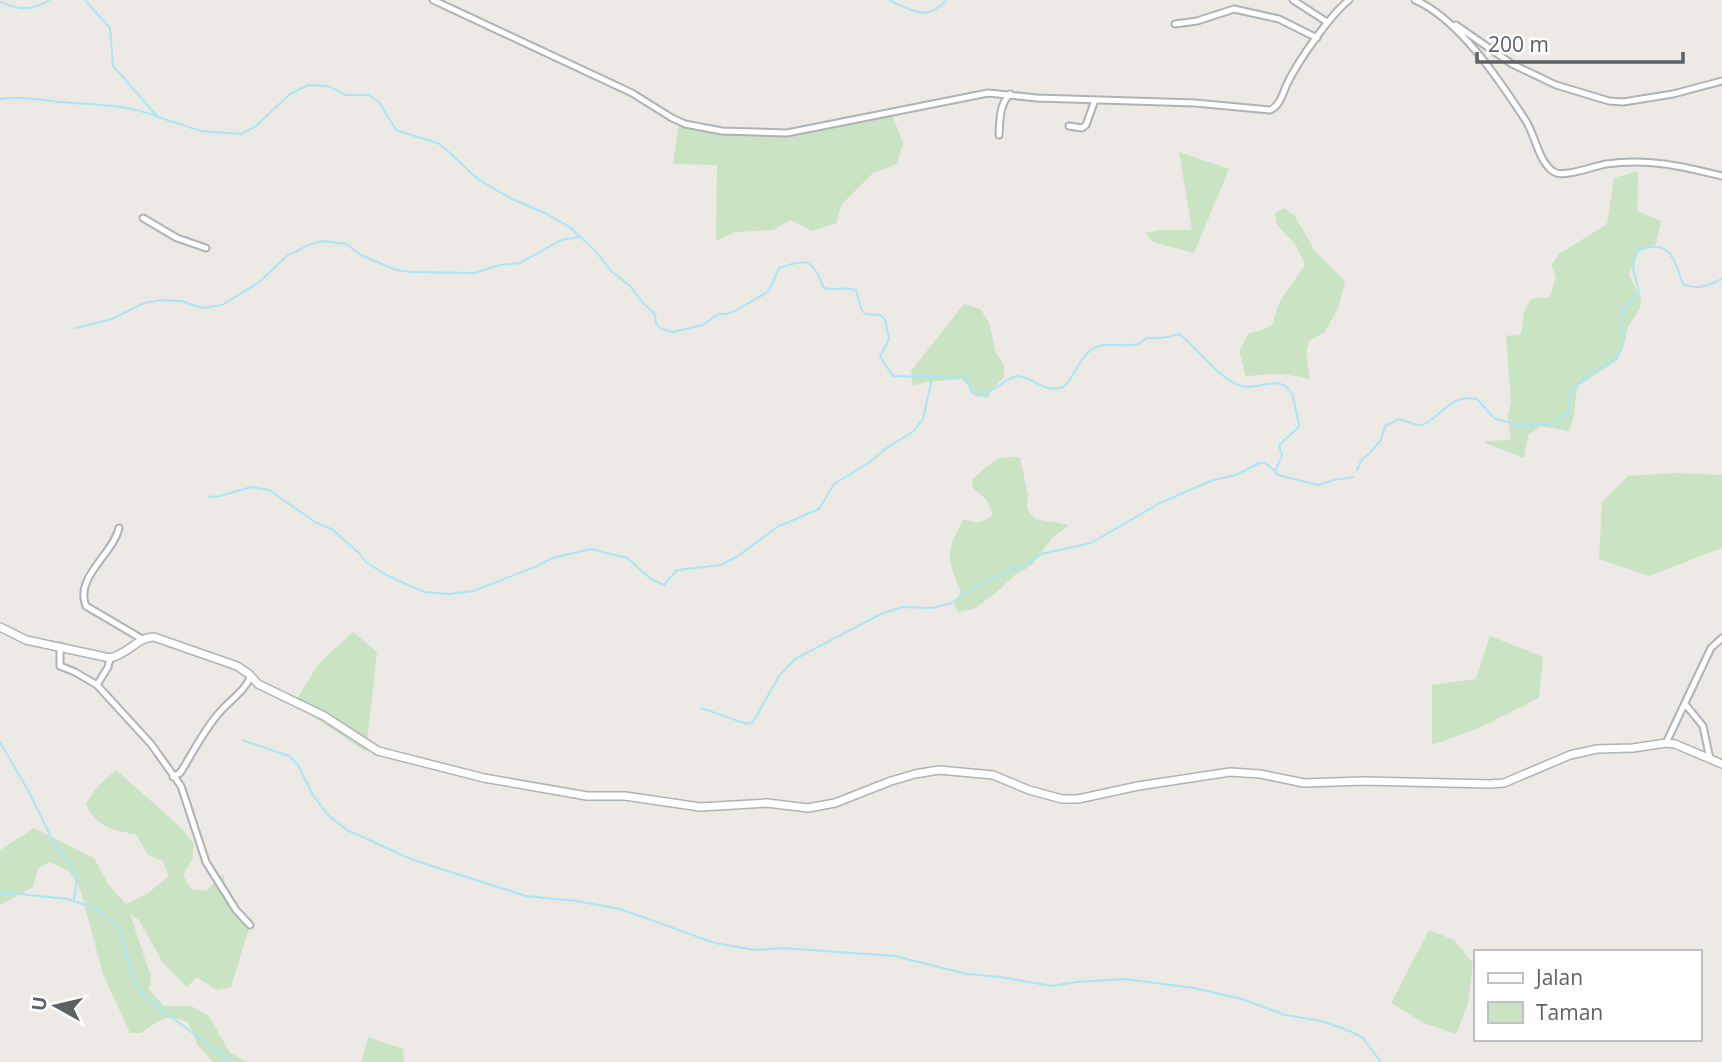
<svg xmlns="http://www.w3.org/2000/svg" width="1722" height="1062" font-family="'Open Sans',sans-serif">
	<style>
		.green { fill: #c9e3c3 }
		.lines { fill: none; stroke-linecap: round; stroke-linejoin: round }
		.stream { stroke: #aae6f8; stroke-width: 2 }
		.minor-casing { stroke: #afb3b5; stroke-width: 9 }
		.tertiary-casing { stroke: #afb3b5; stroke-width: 10 }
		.minor { stroke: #fff; stroke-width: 5 }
		.tertiary { stroke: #fff; stroke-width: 7 }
	</style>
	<rect width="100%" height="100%" fill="#ede9e4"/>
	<path class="green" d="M 891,112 L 903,143 L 897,164 L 873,173 L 841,205 L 837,223 L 812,231 L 790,220 L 773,230 L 735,232 L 716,241 L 717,165 L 673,164 L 679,124 C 706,129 734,135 761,135 C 804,136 849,121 891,112 Z
		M 1179,152 L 1229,169 L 1194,253 L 1153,242 L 1145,233 L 1161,230 L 1192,230 Z
		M 1638,171 L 1637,211 L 1661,221 L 1656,244 L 1637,252 L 1629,275 L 1641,298 L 1640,309 L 1628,326 L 1623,349 L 1610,365 L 1578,386 C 1574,402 1576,417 1569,431 L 1541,426 L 1528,435 L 1524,458 L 1485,443 L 1486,441 L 1511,440 L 1508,416 L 1511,402 L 1506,336 L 1521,334 L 1524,312 L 1531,299 L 1550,297 L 1556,277 L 1551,265 L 1559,254 L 1607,224 L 1614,178 Z
		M 1284,208 L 1294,215 L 1315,251 L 1345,281 L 1339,306 L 1325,332 L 1309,341 L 1306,353 L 1310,379 C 1286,374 1269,372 1246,377 L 1239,351 L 1249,333 L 1260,331 L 1272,325 L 1280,301 L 1305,265 L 1296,245 L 1277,225 L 1275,213 Z
		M 964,304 L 980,309 L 989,322 L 996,353 L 1004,365 L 1004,377 L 991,391 L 988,398 L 978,396 L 962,379 L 925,382 L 913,386 L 911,371 Z
		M 1020,457 L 1028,496 L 1027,509 L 1035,519 L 1069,525 L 1051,539 L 1032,565 L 1015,575 L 998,591 L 974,609 L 958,612 L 954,604 L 961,592 C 946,556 945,553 964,519 C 976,524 983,524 993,514 L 986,499 L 973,488 L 972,479 L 998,458 Z
		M 1675,473 L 1722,475 L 1722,548 L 1649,576 L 1599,559 L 1602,502 L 1628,476 Z
		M 353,632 L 377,652 L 366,752 L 294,704 L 319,663 Z
		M 1490,636 L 1543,657 L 1539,698 L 1477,729 L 1432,745 L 1432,685 L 1476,679 Z
		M 116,770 L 177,824 L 194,843 L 192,860 L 183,875 L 191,889 L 206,891 L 223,874 L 229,900 L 250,925 L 231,987 L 216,990 L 197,977 L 187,987 L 163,963 L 139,920 L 130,914 L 151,977 L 149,989 L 164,1006 L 191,1006 L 209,1016 L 230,1053 L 248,1062 L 213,1062 L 197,1044 L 188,1022 C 165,1013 159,1020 141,1033 L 130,1033 L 103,974 L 81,892 L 70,872 L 50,862 L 38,868 L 33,887 L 0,905 L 0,850 L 34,828 L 94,858 L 108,884 L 126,904 L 147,894 L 169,876 L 163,861 L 148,855 L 136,834 C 113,831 96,827 86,804 L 98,786 Z
		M 1429,930 L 1454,940 L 1473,963 L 1468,1003 L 1456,1034 L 1424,1023 L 1391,1003 Z
		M 368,1037 L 403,1049 L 404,1062 L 361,1062 Z"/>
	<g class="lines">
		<path class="stream" d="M 85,0 L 110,28 L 113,66 L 158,117 L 201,131 L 241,134 L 256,126 L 290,94 L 308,85 L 328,86 L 346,95 L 369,95 L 379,102 L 396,130 L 440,144 L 479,180 L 512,199 L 547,214 L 571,228 L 598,254 L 611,271 L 630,286 L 643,303 L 655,314 L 656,324 L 661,329 L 673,332 L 703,325 L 718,314 L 727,314 L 737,310 L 769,291 L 779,268 C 810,258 811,259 824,288 C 836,291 847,286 856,290 L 861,309 L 865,314 L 880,315 L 885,319 L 889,339 L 880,357 L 893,376 L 965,378 L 968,380 C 973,417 1004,376 1017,376 C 1034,377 1045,394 1063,387 C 1071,384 1077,360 1091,350 C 1106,340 1122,348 1138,344 C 1142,343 1144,339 1147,338 C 1150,337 1154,339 1158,338 C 1165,338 1172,336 1179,334 C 1198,349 1214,373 1236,384 C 1254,394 1278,372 1291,392 C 1295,400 1296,414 1299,424 L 1298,428 L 1279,445 L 1282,456 L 1275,471 L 1278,475 L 1318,485 L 1334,480 L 1353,477
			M 889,0 C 913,11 926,22 947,0
			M 0,2 C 17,10 34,11 49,0
			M 0,99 C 21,96 39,100 60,102 C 94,105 126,104 158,117
			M 76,328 L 112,319 L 144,303 L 161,300 L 181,301 L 203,308 L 222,305 L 258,283 L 287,256 L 311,244 L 323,241 L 346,244 L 361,255 L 396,270 L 411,272 L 475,273 L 500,265 L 520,263 L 561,240 L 579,237
			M 1357,470 L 1362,459 L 1369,454 L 1381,440 L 1385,426 L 1399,419 C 1407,420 1413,426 1421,425 C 1441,420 1447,393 1477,399 L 1494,418 L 1520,426 L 1550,424 L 1569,413 L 1570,392 L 1594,371 L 1617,359 L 1625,338 L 1620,321 L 1623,311 L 1639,293 C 1637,275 1627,268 1639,250 C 1671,238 1674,260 1683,284 C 1699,291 1707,285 1722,279
			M 208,497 L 220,496 L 251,487 L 269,490 L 315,522 L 333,530 L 359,553 L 367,563 L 390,577 L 424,592 L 449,594 L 473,591 L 535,567 L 552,558 L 591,549 L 627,558 L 651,579 L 664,585 L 677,570 L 721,565 L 738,556 L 777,527 L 819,509 L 834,484 L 870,462 L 885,449 L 914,431 L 923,419 L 932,379
			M 701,708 L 747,724 L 753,722 L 779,676 L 795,659 L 881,614 L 902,607 L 932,608 L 951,603 L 987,580 L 1030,562 L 1041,554 L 1091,543 L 1160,503 L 1213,480 L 1236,475 L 1259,463 L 1265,463 L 1275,471
			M 242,740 L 289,756 L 298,765 L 313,795 L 328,815 L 347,830 L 413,860 L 526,896 L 576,901 L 620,909 L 715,943 L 755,950 L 782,948 L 895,956 L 967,974 L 1000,977 L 1052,986 L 1076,982 L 1125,979 L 1194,988 L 1242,999 L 1285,1015 L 1322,1021 L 1352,1032 L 1363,1038 L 1381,1062
			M 0,742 L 29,792 L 55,845 L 75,869 L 77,874 L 74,901
			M 0,892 L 68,899 L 91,907 L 113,921 L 120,930 L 132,976 L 145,997 L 231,1062"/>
		<g class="minor-casing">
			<path id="minor" d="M 433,0 L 632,93 L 672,118 L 685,124 L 722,131 L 787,133 L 988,93 L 1037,98 L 1195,103 L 1270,110 C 1280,106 1283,93 1287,84 C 1298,61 1330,15 1349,0
				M 1293,0 L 1327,22
				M 1415,0 C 1459,19 1500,81 1526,121 C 1535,135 1539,163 1554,172 C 1564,178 1594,166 1606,164 C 1648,158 1681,166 1722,176
				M 1175,24 L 1197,21 L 1234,9 L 1279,19 L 1317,38
				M 1456,25 L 1512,64 L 1556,85 L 1609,101 L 1623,102 L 1673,94 L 1722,81
				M 1069,126 L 1082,128 L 1086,125 L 1095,100
				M 999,135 C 1000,120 999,105 1010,94
				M 143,218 L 177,238 L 206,248
				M 119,528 C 113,554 74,578 86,606 L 142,639
				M 60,646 L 60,666 L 75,672 L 97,685
				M 110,658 L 108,667 L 97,685 L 151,744 L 181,786 L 206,862 L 236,910 L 250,925
				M 1685,704 L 1703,726 L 1710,759
				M 1666,743 L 1711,648 L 1722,638
				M 173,777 L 180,773 C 193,753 203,731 219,713 C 230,700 244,692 251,676"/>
		</g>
		<g class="tertiary-casing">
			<path id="tertiary" d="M 0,627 L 26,640 L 110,658 C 127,655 138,637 154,637 L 237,666 L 249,674 L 258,684 L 324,716 L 378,751 L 484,778 L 587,796 L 625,796 L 700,807 L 767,803 L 808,808 L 835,803 L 891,781 L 915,774 L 939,770 L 993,775 L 1029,790 L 1062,799 L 1078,799 L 1138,786 L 1230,772 L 1260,774 L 1304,783 L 1364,781 L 1490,784 L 1504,783 L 1570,755 L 1597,749 L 1633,748 L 1666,743 L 1675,744 L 1722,764"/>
		</g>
		<use href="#minor" class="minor"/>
		<use href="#tertiary" class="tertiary"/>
	</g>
	<rect x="1474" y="950" width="228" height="91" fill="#ffffff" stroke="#bec0c1" stroke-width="2"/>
	<rect x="1488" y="973" width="35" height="10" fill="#ffffff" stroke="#bec0c1" stroke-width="2"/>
	<text x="1536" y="985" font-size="21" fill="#5c6163">Jalan</text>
	<rect x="1488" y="1002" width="35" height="21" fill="#c9e3c3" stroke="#bec0c1" stroke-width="2"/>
	<text x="1536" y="1020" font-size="21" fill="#5c6163">Taman</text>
	<g transform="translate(56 1006) rotate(278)" stroke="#ffffff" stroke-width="5" paint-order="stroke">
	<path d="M0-5L12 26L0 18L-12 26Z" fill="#5c6163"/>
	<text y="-10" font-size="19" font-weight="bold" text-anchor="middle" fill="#5c6163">U</text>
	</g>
	<path d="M1477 52v10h206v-10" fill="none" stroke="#5c6163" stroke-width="3.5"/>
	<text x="1488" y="52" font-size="21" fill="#5c6163" stroke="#ffffff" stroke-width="5" paint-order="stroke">200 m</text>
</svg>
